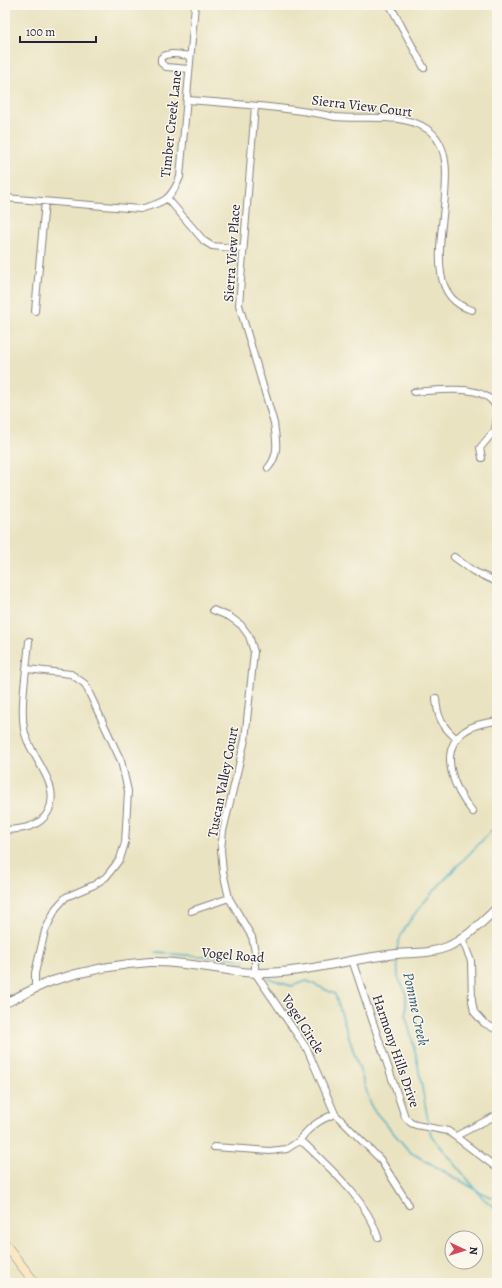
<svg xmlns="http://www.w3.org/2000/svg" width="502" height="1288" font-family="Alegreya,serif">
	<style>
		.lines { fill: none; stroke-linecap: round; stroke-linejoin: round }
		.stream { stroke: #41abc1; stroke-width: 1.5 }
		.minor-casing { stroke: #86827e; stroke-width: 8 }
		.tertiary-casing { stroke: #86827e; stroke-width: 10 }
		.secondary-casing { stroke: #86827e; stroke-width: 10 }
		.minor { stroke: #fff; stroke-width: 6 }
		.tertiary { stroke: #fff; stroke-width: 8 }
		.secondary { stroke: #fae7c3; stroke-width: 9 }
		.labels { text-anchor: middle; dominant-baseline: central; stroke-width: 3; stroke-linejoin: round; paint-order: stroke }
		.street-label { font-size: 14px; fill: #22223b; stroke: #fbf7ec }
		.water-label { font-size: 15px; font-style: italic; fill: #2e5971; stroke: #fbf7ec }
	</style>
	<rect width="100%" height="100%" fill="#fbf7ec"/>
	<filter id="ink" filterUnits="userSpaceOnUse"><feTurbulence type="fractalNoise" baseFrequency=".025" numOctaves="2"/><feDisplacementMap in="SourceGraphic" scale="8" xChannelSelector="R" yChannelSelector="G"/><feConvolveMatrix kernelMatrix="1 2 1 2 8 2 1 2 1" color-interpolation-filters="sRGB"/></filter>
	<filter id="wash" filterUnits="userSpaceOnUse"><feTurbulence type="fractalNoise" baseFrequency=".012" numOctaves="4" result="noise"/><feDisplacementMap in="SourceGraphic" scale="16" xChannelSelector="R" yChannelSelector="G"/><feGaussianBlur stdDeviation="0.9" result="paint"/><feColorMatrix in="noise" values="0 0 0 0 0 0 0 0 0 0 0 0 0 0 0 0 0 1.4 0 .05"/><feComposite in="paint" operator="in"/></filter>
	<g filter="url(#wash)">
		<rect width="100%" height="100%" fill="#eae3c1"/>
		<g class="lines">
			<path class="stream" d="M 397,951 C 397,918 474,853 497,824
				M 156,953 L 232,958 L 245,961
				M 397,956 L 398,977 L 406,993 L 406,1017 L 416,1055 L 429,1126
				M 268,978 L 291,986 L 307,981 L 335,994 L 372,1108 L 410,1152 L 475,1189
				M 430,1130 L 431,1135 L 483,1198 L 497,1210
				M 478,1191 L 492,1198"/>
		</g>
	</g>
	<g filter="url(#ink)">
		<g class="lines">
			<g class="minor-casing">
				<path id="minor" d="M 390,5 L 424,68
					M 189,69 L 166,67 L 161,63 L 161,58 C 168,51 181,55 190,56
					M 188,100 C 228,103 269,106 308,112 C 317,113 326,115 335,117 C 364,120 401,112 427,129 C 479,163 400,290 472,310
					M 255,106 L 239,305 L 274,423 C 276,440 280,454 268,468
					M 5,198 L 140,209 C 163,203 171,200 180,177 L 195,5
					M 168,199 L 204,241 L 212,246 L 243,249
					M 35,311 L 45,202
					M 414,392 C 438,391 492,381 497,412
					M 482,458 L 480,448 L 495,430 L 497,417
					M 454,557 L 473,571 L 497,582
					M 213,610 L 230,617 L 241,625 L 249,636 L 254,652 L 245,740 L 223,831 L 221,850 L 223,872 L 229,898 L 252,937 L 255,952 L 255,973 L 307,1049 L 335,1114 L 380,1159 L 409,1205
					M 27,669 L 71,674 L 85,684 L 121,761 L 128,791 L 125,843 L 120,859 L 106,877 L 94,885 L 66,897 L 56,908 L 45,931 L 35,973 L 35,989
					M 436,698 C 437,716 442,727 457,739
					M 473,812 C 455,791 436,751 465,731 C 474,724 486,723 497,721
					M 5,830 C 21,829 39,828 48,812 C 63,783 28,756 24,729 C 20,704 27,667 29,641
					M 191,911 L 229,898
					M 462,939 L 471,961 L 472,1001 L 474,1012 L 484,1023 L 497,1030
					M 352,960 L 405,1117 L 411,1123 L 416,1125 L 448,1131 L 497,1168
					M 456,1136 L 497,1115
					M 299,1141 C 309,1127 319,1120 335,1114
					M 214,1147 L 270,1151 L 287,1149 L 299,1141 L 305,1144 C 332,1170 367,1201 378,1237"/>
			</g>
			<g class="tertiary-casing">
				<path id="tertiary" d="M 5,1003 C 21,996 36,987 52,981 C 83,971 117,964 150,962 C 186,961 220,971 255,973 C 300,974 344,960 388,955 C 407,952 428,955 447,947 C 467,938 481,923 497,908"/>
			</g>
			<g class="secondary-casing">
				<path id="secondary" d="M 5,1244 L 35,1283"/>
			</g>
			<use href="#minor" class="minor"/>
			<use href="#tertiary" class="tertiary"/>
			<use href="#secondary" class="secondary"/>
		</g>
	</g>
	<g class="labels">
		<g class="street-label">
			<text transform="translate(362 106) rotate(7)">Sierra View Court</text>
			<text transform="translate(171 124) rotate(-84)">Timber Creek Lane</text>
			<text transform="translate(232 253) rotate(-86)">Sierra View Place</text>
			<text transform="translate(223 782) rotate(-79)">Tuscan Valley Court</text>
			<text transform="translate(233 955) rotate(5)">Vogel Road</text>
			<text transform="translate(303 1024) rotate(58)">Vogel Circle</text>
			<text transform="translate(396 1051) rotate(71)">Harmony Hills Drive</text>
		</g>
		<g class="water-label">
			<text transform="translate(416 1009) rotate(78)">Pomme Creek</text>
		</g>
	</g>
	<rect width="502" height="1288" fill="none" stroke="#fbf7ec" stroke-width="20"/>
	<g transform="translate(464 1250) rotate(94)"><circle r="19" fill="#fbf7ec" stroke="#a4a2a5"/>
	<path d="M0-3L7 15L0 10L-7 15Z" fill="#d1495b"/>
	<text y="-6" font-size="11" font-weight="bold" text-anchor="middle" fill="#22223b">N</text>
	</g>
	<path d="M20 36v6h76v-6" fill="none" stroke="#22223b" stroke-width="2"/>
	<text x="26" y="36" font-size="12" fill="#22223b" stroke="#fbf7ec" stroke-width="3" paint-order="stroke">100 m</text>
</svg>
